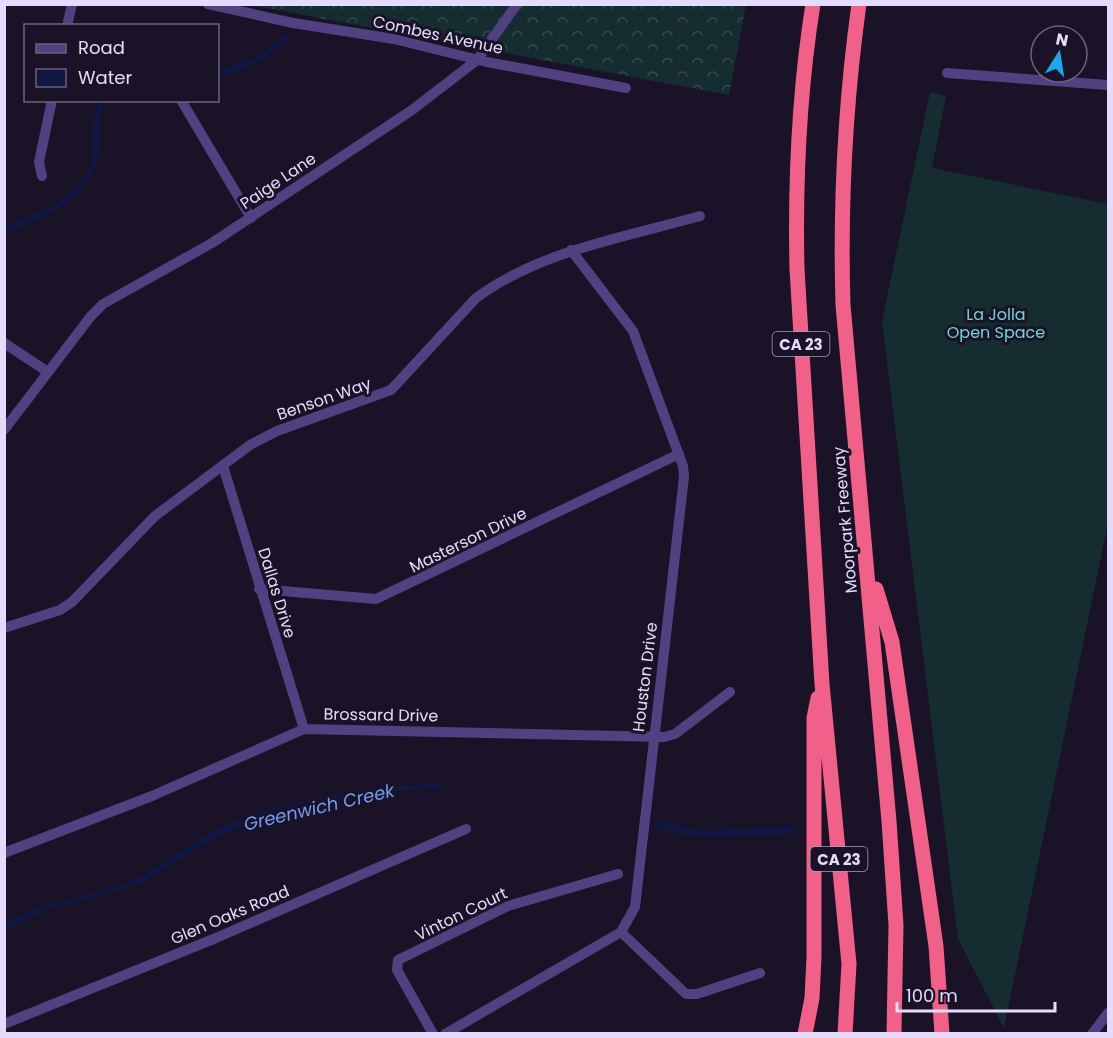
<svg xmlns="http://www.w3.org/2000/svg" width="1113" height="1038" font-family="Poppins,sans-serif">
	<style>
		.grass { fill: #152c30 }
		.forest { fill: url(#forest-crowns) }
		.water { fill: #0f1742 }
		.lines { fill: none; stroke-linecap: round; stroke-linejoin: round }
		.minor { stroke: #514181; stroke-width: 10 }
		.highway { stroke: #f16088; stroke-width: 15 }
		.labels { text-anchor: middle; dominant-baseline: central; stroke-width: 6; stroke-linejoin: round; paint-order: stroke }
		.shield { fill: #1a1227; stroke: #a89fbc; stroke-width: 1.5 }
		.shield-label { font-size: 15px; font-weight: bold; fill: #e5dbfc }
		.street-label { font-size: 16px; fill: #e5dbfc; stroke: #1a1227 }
		.park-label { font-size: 16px; fill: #6cd7d2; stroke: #1a1227 }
		.water-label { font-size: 18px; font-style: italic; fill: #729df3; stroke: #1a1227 }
	</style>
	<defs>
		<pattern id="forest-crowns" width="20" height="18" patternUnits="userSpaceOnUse" patternTransform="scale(1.5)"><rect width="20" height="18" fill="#152c30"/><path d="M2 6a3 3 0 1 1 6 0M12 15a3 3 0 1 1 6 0" fill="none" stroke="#374a4f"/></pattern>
	</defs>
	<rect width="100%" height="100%" fill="#1a1227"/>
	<path class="grass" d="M 930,92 L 946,96 L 932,168 L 1108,204 L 1108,523 L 1004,1028 L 958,939 L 882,321 Z"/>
	<path class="forest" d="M 250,5 L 746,5 L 729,95 Z"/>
	<path class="water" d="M 288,32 L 292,35 C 271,56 246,71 218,77 L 218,71 L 254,58 Z
		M 101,101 L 107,101 C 97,119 101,134 98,154 C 92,202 42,216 5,234 L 5,227 C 39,211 92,196 93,150 C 94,132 91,116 101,101 Z
		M 438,783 L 441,789 L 410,790 L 340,800 L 242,826 L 209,841 L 140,884 L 46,910 L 5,930 L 5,922 C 47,900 88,898 130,881 C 158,870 182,849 208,834 C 268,801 370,787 438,783 Z
		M 659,821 L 705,831 L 794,826 L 795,834 L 698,838 L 658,828 Z"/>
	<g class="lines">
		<path class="minor" d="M 208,4 L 293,23 L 394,39 L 487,62 L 626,88
			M 67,26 L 72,4
			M 947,73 L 1108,85
			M 181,100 L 251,218
			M 42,176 L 39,162 L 52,100
			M 4,343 L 48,372
			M 4,430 L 91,316 L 103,304 L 212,243 L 412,110 L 477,60 L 517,4
			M 223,466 L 304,729
			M 259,589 L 376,599 L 679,454
			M 4,628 L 60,610 L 72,602 L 155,516 L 250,445 L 277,431 L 391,390 L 476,298 C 539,251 626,237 700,216
			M 4,853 L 152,796 L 304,729 L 664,737 L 675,734 L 730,692
			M 621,932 L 686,994 L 697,994 L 760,973
			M 4,1024 L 216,938 L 466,829
			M 433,1034 L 397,970 L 398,960 L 508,906 L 618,874
			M 445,1034 L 621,932 L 635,907 L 684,477 L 683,466 L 633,331 L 571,250
			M 1092,1034 L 1108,1013"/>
		<path class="highway" d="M 813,4 C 799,92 795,180 797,269 L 822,684 L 849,964 L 845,1034
			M 859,4 C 845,105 840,204 843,305 L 889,821 L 896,925 L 894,1034
			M 876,589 L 892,642 L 936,946 L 942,1034
			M 805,1034 L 812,998 L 814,957 L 814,718 L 818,698"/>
	</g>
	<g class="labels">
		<g class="shield">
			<rect x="772.5" y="332" width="57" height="24" rx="4.5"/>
			<rect x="810.5" y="847" width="57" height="24" rx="4.5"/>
		</g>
		<g class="shield-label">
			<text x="801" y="344">CA 23</text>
			<text x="839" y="859">CA 23</text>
		</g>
		<g class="street-label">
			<text transform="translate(438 35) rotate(12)">Combes Avenue</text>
			<text transform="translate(278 181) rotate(-34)">Paige Lane</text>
			<text transform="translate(324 399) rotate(-19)">Benson Way</text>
			<text transform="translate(845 520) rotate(-95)">Moorpark Freeway</text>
			<text transform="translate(468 540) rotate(-26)">Masterson Drive</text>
			<text transform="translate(277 593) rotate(73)">Dallas Drive</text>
			<text transform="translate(645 677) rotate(-83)">Houston Drive</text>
			<text transform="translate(381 715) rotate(1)">Brossard Drive</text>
			<text transform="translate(461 914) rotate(-26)">Vinton Court</text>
			<text transform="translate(230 915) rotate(-23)">Glen Oaks Road</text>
		</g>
		<g class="park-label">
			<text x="996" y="314">La Jolla<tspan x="996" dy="18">Open Space</tspan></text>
		</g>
		<g class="water-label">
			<text transform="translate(319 807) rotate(-13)">Greenwich Creek</text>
		</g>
	</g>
	<rect width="1113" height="1038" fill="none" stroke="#e5dbfc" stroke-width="12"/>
	<rect x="24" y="24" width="195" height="78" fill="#1a1227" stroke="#6b627c" stroke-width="1.5"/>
	<rect x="36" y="44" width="30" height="9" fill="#514181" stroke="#6b627c" stroke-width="1.5"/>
	<text x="78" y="54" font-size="18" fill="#e5dbfc">Road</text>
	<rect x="36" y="69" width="30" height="18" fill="#0f1742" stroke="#6b627c" stroke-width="1.5"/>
	<text x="78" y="84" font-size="18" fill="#e5dbfc">Water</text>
	<g transform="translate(1059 54) rotate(12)"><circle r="28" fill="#1a1227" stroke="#6b627c" stroke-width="1.5"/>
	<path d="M0-4.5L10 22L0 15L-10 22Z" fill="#17abeb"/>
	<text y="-9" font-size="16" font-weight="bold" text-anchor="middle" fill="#e5dbfc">N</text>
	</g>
	<path d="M897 1002v9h158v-9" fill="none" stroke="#e5dbfc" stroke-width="3"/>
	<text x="906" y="1002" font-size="18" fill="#e5dbfc" stroke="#1a1227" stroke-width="4.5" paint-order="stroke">100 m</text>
</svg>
